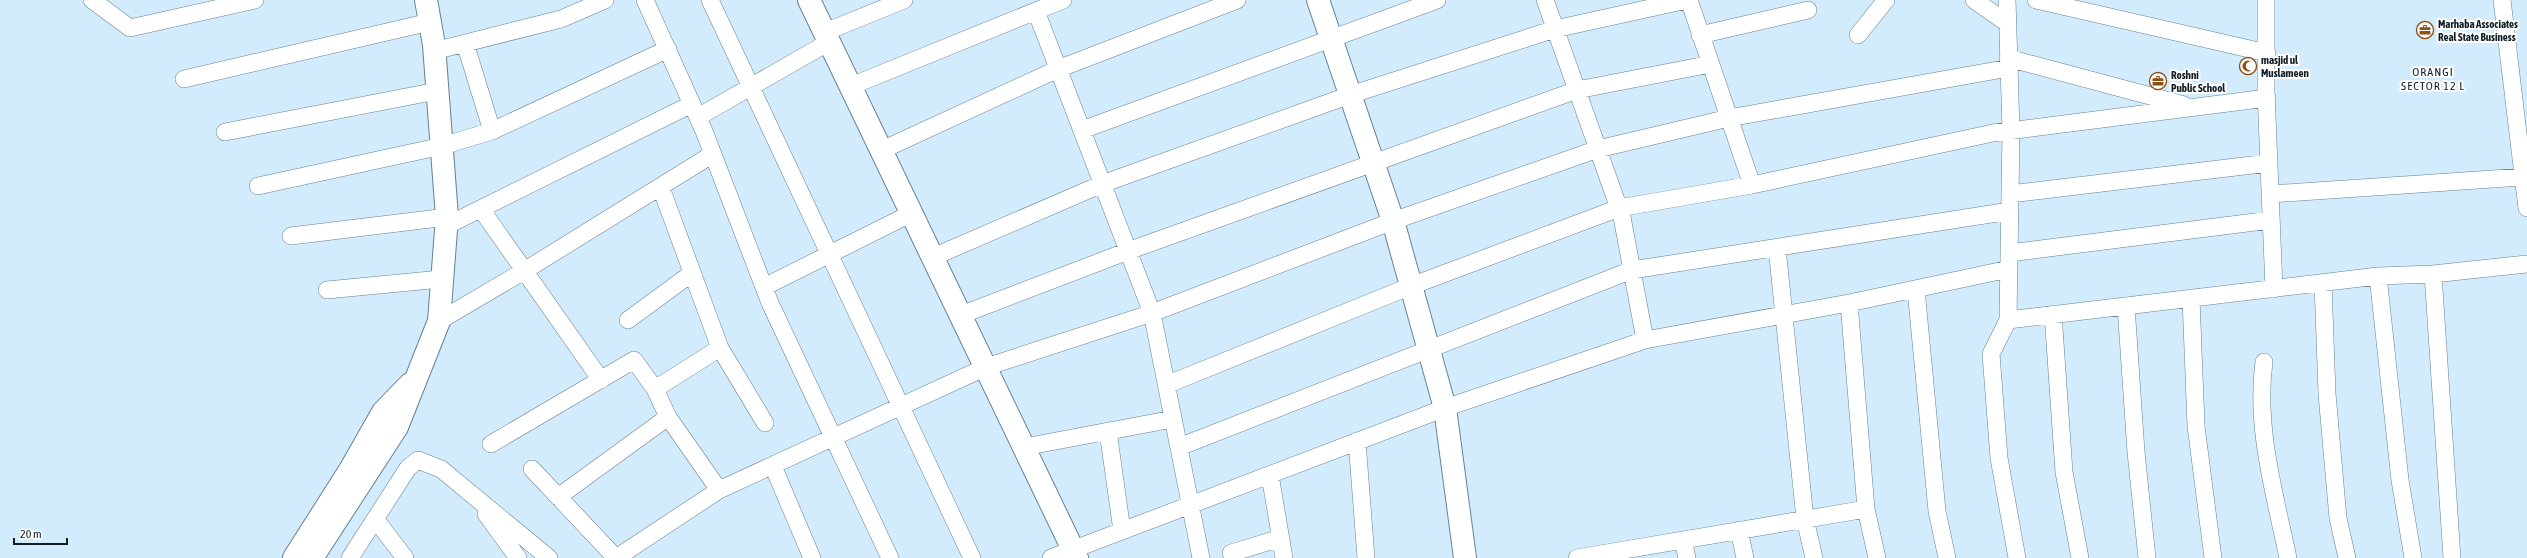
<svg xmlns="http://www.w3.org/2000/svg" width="2527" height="558" font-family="'Asap Condensed',sans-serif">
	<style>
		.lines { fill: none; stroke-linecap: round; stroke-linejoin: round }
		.street-casing { stroke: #658296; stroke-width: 18 }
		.secondary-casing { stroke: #658296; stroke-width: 24 }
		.street { stroke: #fff; stroke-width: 17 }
		.secondary { stroke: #fff; stroke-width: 22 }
		.labels { text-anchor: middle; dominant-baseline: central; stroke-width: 4; stroke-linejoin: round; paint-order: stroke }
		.poi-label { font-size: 11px; font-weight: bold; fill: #121e26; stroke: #fff; text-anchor: start }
		.neighbourhood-label { font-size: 12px; letter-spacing: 1px; fill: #121e26; stroke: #fff }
	</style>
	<rect width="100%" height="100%" fill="#d2ebfd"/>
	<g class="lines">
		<g class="street-casing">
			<path id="street" d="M 92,0 L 130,28 L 255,0
				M 645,0 L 704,131 L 770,303 L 890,558
				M 710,0 L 972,558
				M 1545,0 L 1622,217 L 1645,340
				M 1689,0 L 1752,185
				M 1974,0 L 2007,23
				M 2007,0 L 2011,131 L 2008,320 L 1991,354 L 1999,458 L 2017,558
				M 2036,0 L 2267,53
				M 2266,0 L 2266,91 L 2274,289
				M 2502,0 L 2527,208
				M 1036,11 L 1152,313 L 1201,558
				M 825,32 L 904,0
				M 1700,35 L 1808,10
				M 1858,35 L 1886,0
				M 465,43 L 492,131
				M 434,51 L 561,19 L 605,0
				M 2008,58 L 2184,105
				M 184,79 L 430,22
				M 851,86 L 1063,0
				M 698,117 L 829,42
				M 1082,130 L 1437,0
				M 225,132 L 437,91
				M 882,150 L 1058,69 L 1237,0
				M 258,186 L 442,146 L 492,131 L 668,49
				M 661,188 L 720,348 L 765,423
				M 2010,194 L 2269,163
				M 2270,194 L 2522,177
				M 481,209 L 601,380
				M 446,226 L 692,104
				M 291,236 L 447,217
				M 1777,248 L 1805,519 L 1814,558
				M 2009,253 L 2271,220
				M 933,257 L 1102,184 L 1350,95 L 1555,29 L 1687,0
				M 2433,274 L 2452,558
				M 2378,276 L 2400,480 L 2413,558
				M 2323,283 L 2327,394 L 2338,518 L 2347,558
				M 764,287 L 912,213
				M 1916,289 L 1937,511 L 1947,558
				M 327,290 L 441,279
				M 2191,298 L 2196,426 L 2213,558
				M 1849,303 L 1866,509 L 1877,558
				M 2126,306 L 2136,452 L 2147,558
				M 2053,314 L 2064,472 L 2080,558
				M 961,315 L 1128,251 L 1577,90 L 1711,64
				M 628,320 L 692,273
				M 2008,320 L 2378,276 L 2433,274 L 2527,264
				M 439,321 L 524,271 L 713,154
				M 2264,362 C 2255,427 2275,495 2288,558
				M 1166,385 L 1411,286 L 1619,208 L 1752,185 L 1993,133 L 2267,98
				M 655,389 L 720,348
				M 1108,431 L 1122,531
				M 1357,441 L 1366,558
				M 491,444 L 634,360 L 655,389 L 668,417 L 719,490
				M 1024,447 L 1173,419
				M 1179,447 L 1632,270 L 2010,211
				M 773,466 L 812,558
				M 532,469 L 616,558
				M 1270,475 L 1284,558
				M 558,497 L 668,417
				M 486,514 L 518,558
				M 376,520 L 405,558
				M 1739,530 L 1745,558
				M 1683,540 L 1687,558
				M 1231,553 L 1281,538
				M 350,558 L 408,468 L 418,460 L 441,469 L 549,558
				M 616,558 L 719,490 L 986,367 L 1152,313 L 1393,221 L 1598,149 L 1729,118 L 2009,68
				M 1051,558 L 1445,408 L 1645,340 L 1849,303 L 2009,269
				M 1577,558 L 1866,509"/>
		</g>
		<g class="secondary-casing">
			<path id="secondary" d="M 809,0 L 1077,558
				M 1318,0 L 1393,221 L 1445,408 L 1465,558
				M 294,558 L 350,470 L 383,412 L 410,384
				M 312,558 L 397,427 L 439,321 L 447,217 L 434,45 L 426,0"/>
		</g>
		<use href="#street" class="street"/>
		<use href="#secondary" class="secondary"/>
	</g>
	<defs>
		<g id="office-ring" transform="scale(0.9)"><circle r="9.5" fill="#fff" stroke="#8d4f14" stroke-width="1.5"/><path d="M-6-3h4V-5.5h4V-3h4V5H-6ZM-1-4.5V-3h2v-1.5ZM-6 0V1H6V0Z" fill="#8d4f14"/></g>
		<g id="mosque-ring" transform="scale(0.9)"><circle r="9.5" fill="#fff" stroke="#8d4f14" stroke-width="1.5"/><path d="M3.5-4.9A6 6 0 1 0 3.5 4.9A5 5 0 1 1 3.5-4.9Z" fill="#8d4f14"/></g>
	</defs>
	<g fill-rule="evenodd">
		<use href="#office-ring" x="2425" y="30"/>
		<use href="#mosque-ring" x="2248" y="66"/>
		<use href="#office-ring" x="2158" y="81"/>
	</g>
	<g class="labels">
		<g class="poi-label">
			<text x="2438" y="24">Marhaba Associates<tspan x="2438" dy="13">Real State Business</tspan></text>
			<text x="2261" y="60">masjid ul<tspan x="2261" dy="13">Muslameen</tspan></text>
			<text x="2171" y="75">Roshni<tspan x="2171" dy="13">Public School</tspan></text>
		</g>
		<g class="neighbourhood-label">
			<text x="2433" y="72">ORANGI<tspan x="2433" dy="14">SECTOR 12 L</tspan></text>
		</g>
	</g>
	<path d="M14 538v6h53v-6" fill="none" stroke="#121e26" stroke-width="2"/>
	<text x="20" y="538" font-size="12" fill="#121e26" stroke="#ffffff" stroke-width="3" paint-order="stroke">20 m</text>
</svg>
